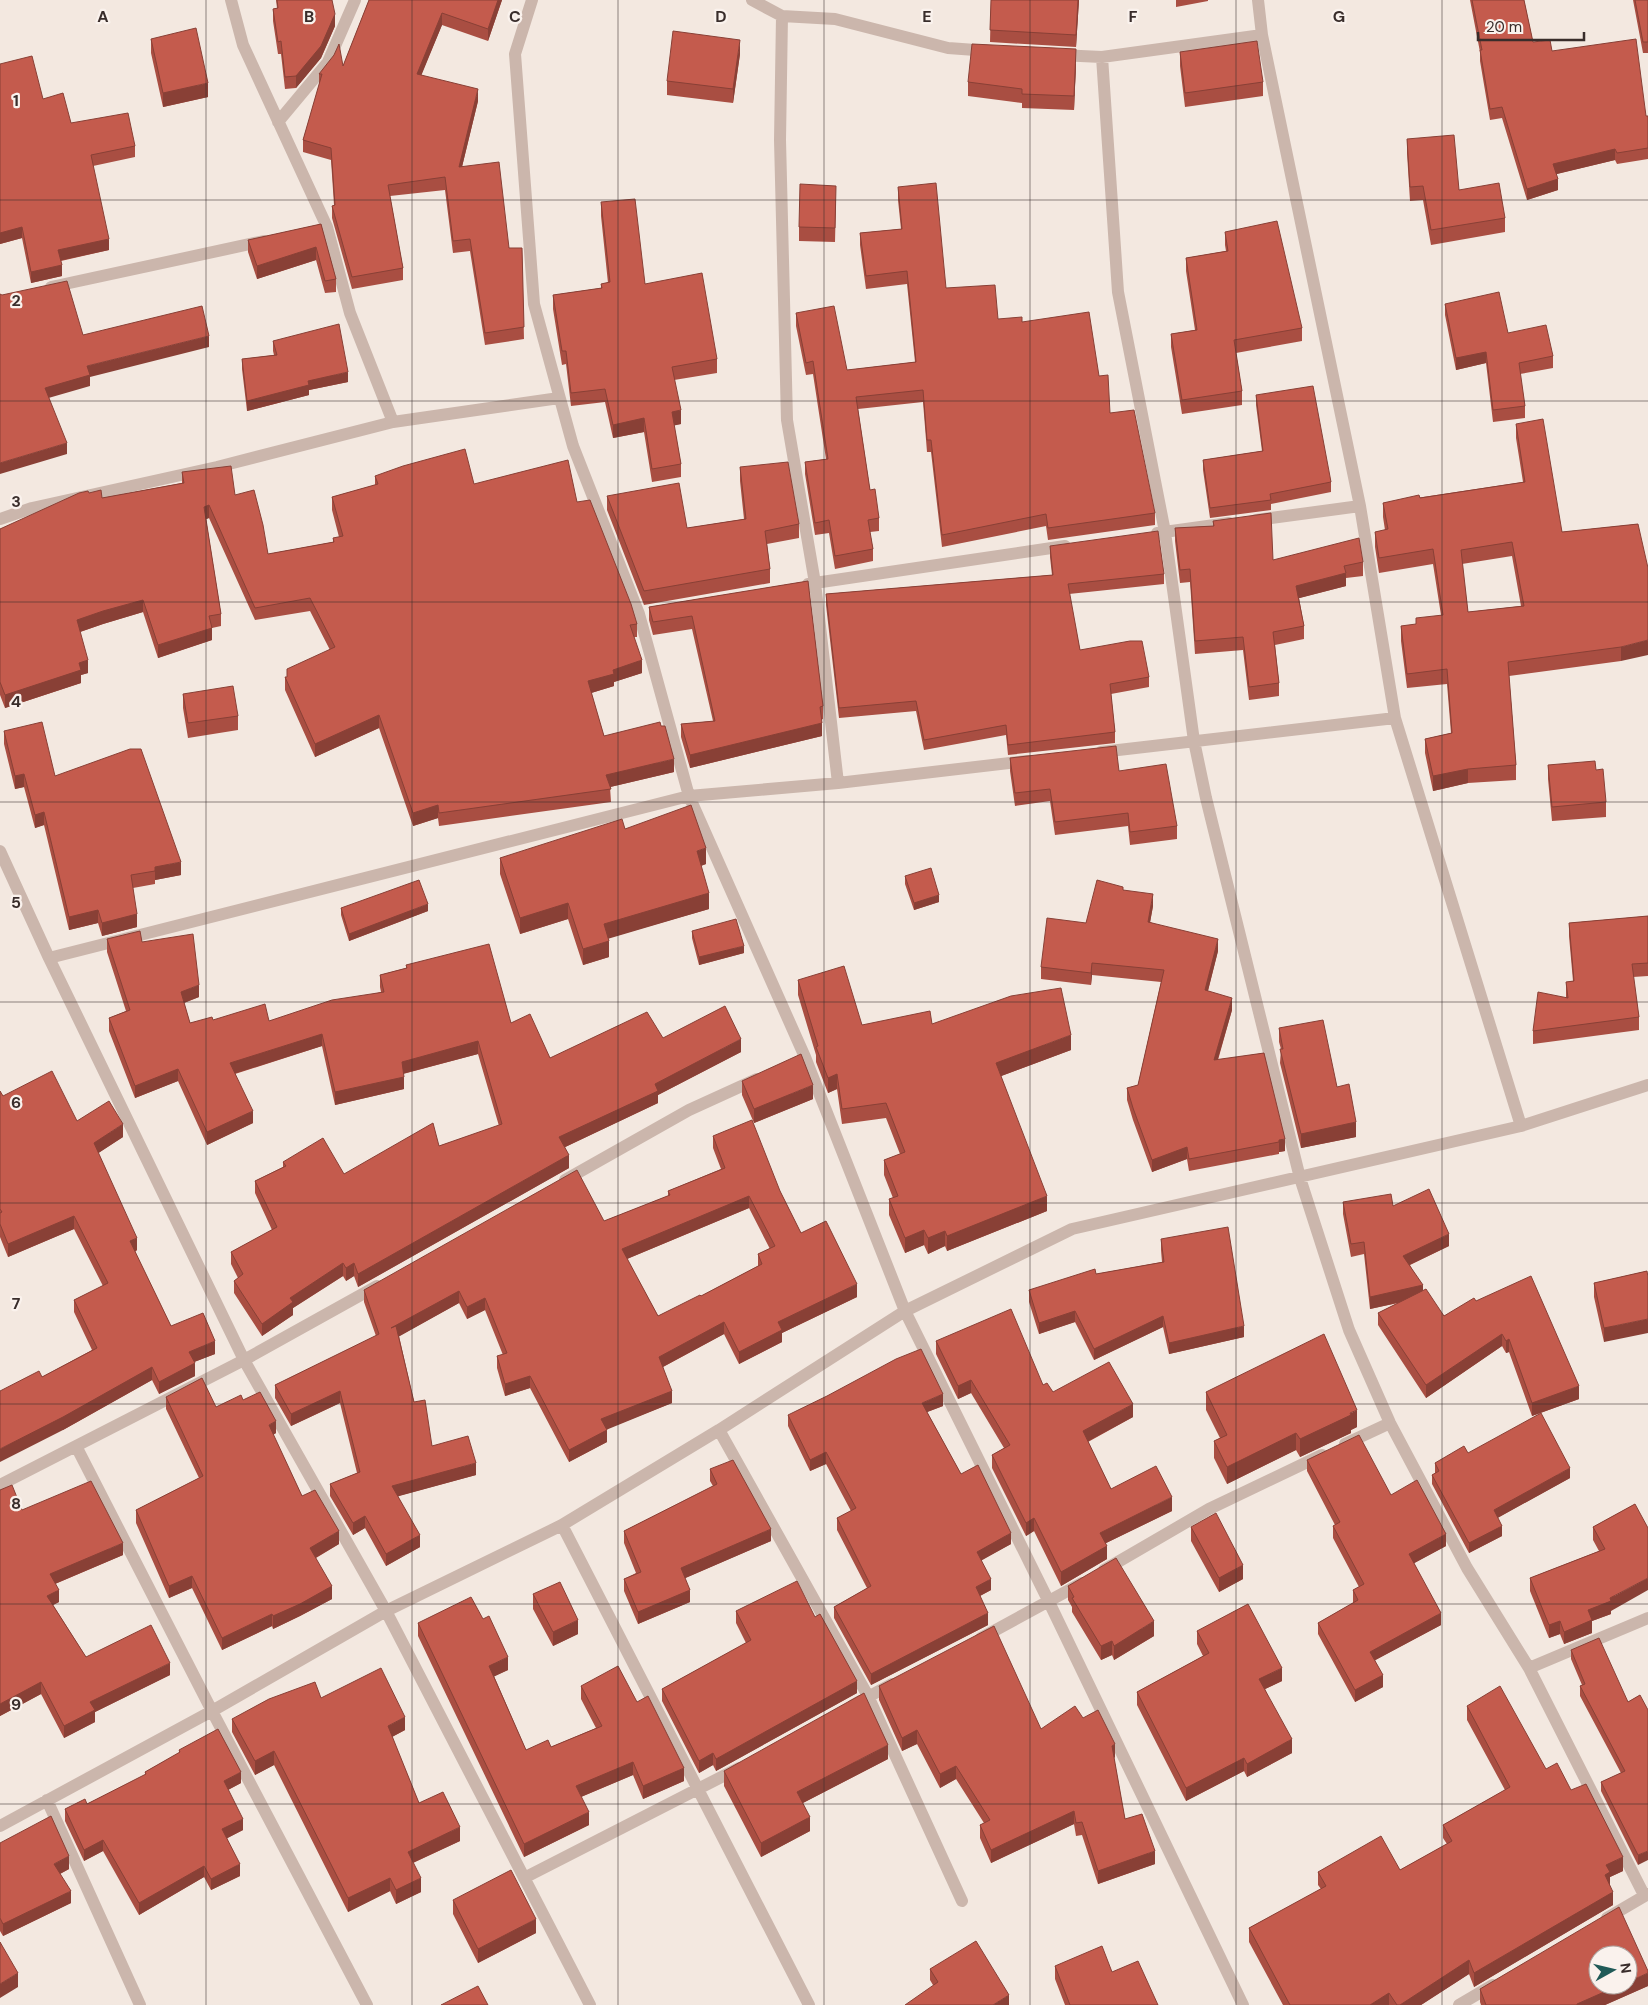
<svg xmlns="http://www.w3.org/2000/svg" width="1648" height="2005" font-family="'DM Sans',sans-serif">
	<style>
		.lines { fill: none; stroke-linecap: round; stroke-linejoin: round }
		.minor { stroke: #cbb6ac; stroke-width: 12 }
		.wall { fill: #a94e42; fill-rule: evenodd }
		.shaded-wall { fill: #894036 }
		.building { fill: #c45b4d; stroke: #894036; fill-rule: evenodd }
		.grid { fill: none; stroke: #392d2b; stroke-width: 1; stroke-opacity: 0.55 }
		.grid-label { font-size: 16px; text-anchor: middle; font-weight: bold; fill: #392d2b; stroke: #faf2ed; stroke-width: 4.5; stroke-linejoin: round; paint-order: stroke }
	</style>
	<rect width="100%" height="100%" fill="#f3e8e0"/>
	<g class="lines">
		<path class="minor" d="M 231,0 L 243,45 L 327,227 L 350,313 L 393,422
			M 532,0 L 515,54 L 534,304 L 573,446 L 639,614 L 689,796 L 805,1057 L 905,1311 L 1049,1602 L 1243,2005
			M 752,0 L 782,16 L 835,19 L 948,48 L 989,51
			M 1258,0 L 1262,35 L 1360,506 L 1395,718 L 1521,1126
			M 782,16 L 780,140 L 787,420 L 815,583 L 838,783
			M 1059,55 L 1102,57 L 1262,35
			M 1102,57 L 1118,292 L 1165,532 L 1194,741 L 1206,798 L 1300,1178 L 1349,1330 L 1390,1423 L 1467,1568 L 1529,1668 L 1644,1895
			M 278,122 L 328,62 L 355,0
			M 51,287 L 264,241
			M 0,519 L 32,508 L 217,467 L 393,422 L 559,398
			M 1256,520 L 1360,506
			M 1157,533 L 1229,523
			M 808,584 L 1065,546
			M 1101,752 L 1395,718
			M 0,851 L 49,958 L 244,1360 L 386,1611 L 590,2005
			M 49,958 L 689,796 L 838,783 L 1027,761
			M 565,1180 L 689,1110 L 757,1079
			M 719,1430 L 868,1696 L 962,1901
			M 1345,1444 L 1390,1423
			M 76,1446 L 212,1711 L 367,2005
			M 0,1485 L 244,1360 L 377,1286
			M 562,1525 L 809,2005
			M 1104,1570 L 1209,1509 L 1322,1455
			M 981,1638 L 1082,1583
			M 1529,1668 L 1648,1618
			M 853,1705 L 892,1684
			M 47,1800 L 140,2005
			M 0,1826 L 212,1711 L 386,1611 L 562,1525 L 719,1430 L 905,1311 L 1072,1229 L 1521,1126 L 1648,1085
			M 524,1878 L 739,1768
			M 1607,1918 L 1648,1894
			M 1459,2005 L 1493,1985"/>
	</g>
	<path class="wall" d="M 276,0 L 332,0 L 335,26 L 321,58 L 296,88 L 285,89 L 281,54 L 278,54 L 273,21 L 273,9 L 277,8 Z
		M 369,0 L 502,0 L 488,41 L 442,25 L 421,75 L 478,101 L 462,167 L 509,248 L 522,248 L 524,339 L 485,345 L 470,251 L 453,253 L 445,190 L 390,196 L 403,268 L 403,280 L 352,289 L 332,218 L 332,206 L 334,205 L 331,160 L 303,152 L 303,140 L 319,86 L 319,74 L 343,66 Z
		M 991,0 L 1079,0 L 1076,47 L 990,42 Z
		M 1176,0 L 1208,0 L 1208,1 L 1176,7 Z
		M 1470,0 L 1524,0 L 1533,42 L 1552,51 L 1646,116 L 1648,116 L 1648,159 L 1617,164 L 1615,160 L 1556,174 L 1558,190 L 1527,200 L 1502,118 L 1490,120 L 1480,61 L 1480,52 Z
		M 1633,0 L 1648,0 L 1648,53 L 1643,53 Z
		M 151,39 L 208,97 L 163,107 L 151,53 Z
		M 1180,52 L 1263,82 L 1263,96 L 1185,107 L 1180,66 Z
		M 740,54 L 733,103 L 667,95 L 667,81 Z
		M 0,64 L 43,99 L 71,123 L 135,146 L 135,157 L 93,166 L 109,250 L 61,261 L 62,276 L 31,283 L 22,238 L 0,244 Z
		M 1076,64 L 1074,110 L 1022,108 L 1022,103 L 968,96 L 968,82 Z
		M 1407,139 L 1459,190 L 1505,218 L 1505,232 L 1431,245 L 1423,200 L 1410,201 L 1407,153 Z
		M 898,187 L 946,288 L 998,319 L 1022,322 L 1099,376 L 1110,413 L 1155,513 L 1155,525 L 1048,540 L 1046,526 L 942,547 L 931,452 L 927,452 L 923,402 L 858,409 L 870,490 L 879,518 L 879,531 L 870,532 L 873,549 L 873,561 L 835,569 L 829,533 L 815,535 L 805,474 L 805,462 L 826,459 L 813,374 L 806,375 L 796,326 L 796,313 L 847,370 L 915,362 L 907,284 L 866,289 L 860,245 L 860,233 L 901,229 L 898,200 Z
		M 836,200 L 835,242 L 799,241 L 799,227 Z
		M 601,202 L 645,284 L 717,359 L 717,373 L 674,380 L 681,424 L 674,425 L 681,464 L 681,477 L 652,482 L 644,432 L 613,438 L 605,402 L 571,406 L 566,364 L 562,365 L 553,309 L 553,295 L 601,288 L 601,284 L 608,283 L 601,216 Z
		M 321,224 L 336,279 L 336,292 L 325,293 L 316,260 L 257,279 L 248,252 L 248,240 Z
		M 1225,232 L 1302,328 L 1302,341 L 1236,353 L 1242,391 L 1242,405 L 1182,414 L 1171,347 L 1171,334 L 1195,330 L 1186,271 L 1186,258 L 1226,251 L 1225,245 Z
		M 1445,304 L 1508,333 L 1553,356 L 1553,368 L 1520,374 L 1525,406 L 1525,418 L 1493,422 L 1486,363 L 1456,370 L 1445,315 Z
		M 273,341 L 348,382 L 309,390 L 309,395 L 247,411 L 242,369 L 242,359 L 274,355 L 273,351 Z
		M 1256,395 L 1331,482 L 1331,492 L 1271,504 L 1271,510 L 1210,518 L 1203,470 L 1203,460 L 1262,451 L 1256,405 Z
		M 1516,424 L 1562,532 L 1638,524 L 1621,661 L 1509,676 L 1516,765 L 1516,780 L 1468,783 L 1433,791 L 1425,753 L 1425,739 L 1451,733 L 1447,684 L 1407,688 L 1401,641 L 1401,626 L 1416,625 L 1441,615 L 1433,564 L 1379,573 L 1375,547 L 1375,532 L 1385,530 L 1383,517 L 1383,503 L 1523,482 L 1516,438 ZM 1512,556 L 1521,606 L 1468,612 L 1462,564 Z
		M 740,467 L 799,524 L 799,538 L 767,544 L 770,569 L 770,583 L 644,605 L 607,510 L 607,496 L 687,528 L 744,519 L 740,481 Z
		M 182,472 L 235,495 L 268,554 L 333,542 L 333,538 L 339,537 L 332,510 L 332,497 L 375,485 L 375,476 L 474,484 L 577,502 L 637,624 L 637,637 L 634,637 L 642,673 L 614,682 L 614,686 L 591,693 L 604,736 L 674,772 L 610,787 L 611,802 L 439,826 L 438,818 L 413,826 L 379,728 L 315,757 L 285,690 L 285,677 L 287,677 L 330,650 L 310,611 L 255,620 L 209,518 L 206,519 L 221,614 L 221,626 L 212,628 L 212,640 L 158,658 L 143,612 L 103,624 L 80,632 L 88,673 L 81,675 L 81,683 L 5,708 L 0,695 L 0,529 L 89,493 L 102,498 L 182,483 Z
		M 1213,521 L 1273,560 L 1363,562 L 1363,576 L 1346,578 L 1346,586 L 1299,598 L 1304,626 L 1304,639 L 1275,645 L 1279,683 L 1279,696 L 1249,700 L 1243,650 L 1195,654 L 1190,582 L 1180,583 L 1175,541 L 1175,528 L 1213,526 Z
		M 1050,546 L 1164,574 L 1164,584 L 1069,594 L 1080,650 L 1149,677 L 1149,687 L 1111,694 L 1115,732 L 1115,743 L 1008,755 L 1006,735 L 924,750 L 916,711 L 839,718 L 826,605 L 826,594 L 1052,575 L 1050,557 Z
		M 808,581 L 823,706 L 823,719 L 821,720 L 822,736 L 690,768 L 681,737 L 681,724 L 713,721 L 692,629 L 653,635 L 649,620 L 649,607 Z
		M 183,694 L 238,716 L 238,730 L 188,738 L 183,708 Z
		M 4,731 L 55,776 L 181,875 L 155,880 L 155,884 L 133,888 L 137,927 L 102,936 L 98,923 L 69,930 L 44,825 L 35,828 L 24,787 L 15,789 L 4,744 Z
		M 1010,758 L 1119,771 L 1177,826 L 1177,839 L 1130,845 L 1128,826 L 1055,835 L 1050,801 L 1015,806 L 1010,771 Z
		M 1548,765 L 1606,802 L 1606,817 L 1552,821 L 1548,779 Z
		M 625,829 L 706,864 L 701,866 L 709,909 L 608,938 L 609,957 L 583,965 L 568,919 L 520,934 L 500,874 L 500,858 Z
		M 905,876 L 939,902 L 914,910 L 905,884 Z
		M 1123,890 L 1153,906 L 1150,922 L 1218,951 L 1208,991 L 1232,1010 L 1218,1060 L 1264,1053 L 1285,1151 L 1279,1152 L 1279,1154 L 1189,1171 L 1187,1159 L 1152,1172 L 1133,1120 L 1127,1100 L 1127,1088 L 1138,1085 L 1161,982 L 1092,975 L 1091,985 L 1041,979 L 1041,967 L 1086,923 Z
		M 341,908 L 428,911 L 349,941 L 341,915 Z
		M 1648,916 L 1648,976 L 1633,977 L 1639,1017 L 1639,1030 L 1533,1044 L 1533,1031 L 1566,997 L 1566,982 L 1573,981 L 1569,936 L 1569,923 Z
		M 692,931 L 744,953 L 699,965 L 692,938 Z
		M 107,939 L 142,942 L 199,997 L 184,1003 L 190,1023 L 213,1020 L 269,1021 L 381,992 L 380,987 L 380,975 L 406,968 L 406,965 L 511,1023 L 550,1058 L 663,1038 L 741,1052 L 658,1095 L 658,1103 L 565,1147 L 569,1168 L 358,1287 L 354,1276 L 346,1281 L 343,1276 L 293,1308 L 293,1315 L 262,1336 L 234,1293 L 234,1281 L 238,1278 L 231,1264 L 231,1252 L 272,1230 L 255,1193 L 255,1181 L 283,1167 L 283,1162 L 344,1174 L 439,1146 L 499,1126 L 478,1054 L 403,1074 L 404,1089 L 335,1105 L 322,1046 L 235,1074 L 253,1123 L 207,1145 L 178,1081 L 135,1098 L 109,1031 L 109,1018 L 126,1011 L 107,952 Z
		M 798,980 L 862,1025 L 932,1024 L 1071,1050 L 1001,1076 L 1047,1211 L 947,1251 L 945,1246 L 928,1254 L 924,1245 L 905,1253 L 889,1215 L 889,1199 L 893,1198 L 884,1175 L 884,1160 L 900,1154 L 886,1118 L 842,1124 L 837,1089 L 828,1093 L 816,1062 L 816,1055 L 798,995 Z
		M 1279,1028 L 1337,1087 L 1356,1137 L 1301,1148 L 1280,1063 L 1281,1049 L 1279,1042 Z
		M 742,1081 L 813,1099 L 754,1123 L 742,1095 Z
		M 0,1091 L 3,1096 L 123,1137 L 98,1153 L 137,1250 L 135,1252 L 171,1326 L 215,1354 L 194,1362 L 195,1376 L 159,1394 L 152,1380 L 63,1430 L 42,1377 L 92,1350 L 74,1312 L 74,1300 L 103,1286 L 74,1229 L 8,1257 L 0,1237 Z
		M 713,1136 L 780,1191 L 801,1233 L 857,1297 L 782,1333 L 782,1342 L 739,1364 L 724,1334 L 663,1367 L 672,1403 L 606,1429 L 607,1442 L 569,1462 L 530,1388 L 505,1396 L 497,1368 L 497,1356 L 503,1355 L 485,1310 L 467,1319 L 459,1303 L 399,1336 L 414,1402 L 432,1446 L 476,1475 L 398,1496 L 420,1547 L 386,1566 L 365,1528 L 353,1535 L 330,1496 L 330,1484 L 357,1473 L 340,1403 L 291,1426 L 275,1398 L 275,1385 L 376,1336 L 364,1302 L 364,1290 L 604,1221 L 668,1196 L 668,1191 L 721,1169 L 713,1148 ZM 749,1208 L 770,1249 L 758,1254 L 758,1266 L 701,1296 L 658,1316 L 627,1259 Z
		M 1343,1202 L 1393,1206 L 1449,1246 L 1410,1265 L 1423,1290 L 1444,1316 L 1476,1301 L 1579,1399 L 1532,1416 L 1509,1352 L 1506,1353 L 1502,1346 L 1426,1398 L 1378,1325 L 1378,1313 L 1398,1303 L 1370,1309 L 1364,1254 L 1351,1257 L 1343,1214 Z
		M 1161,1239 L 1244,1337 L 1169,1354 L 1163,1327 L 1094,1360 L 1075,1322 L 1039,1334 L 1029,1302 L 1029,1290 L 1096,1274 L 1162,1262 L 1161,1250 Z
		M 1647,1271 L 1604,1342 L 1594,1297 L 1594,1283 Z
		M 936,1341 L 1043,1385 L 1053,1392 L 1133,1417 L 1088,1442 L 1111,1489 L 1172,1511 L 1106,1543 L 1107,1559 L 1061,1586 L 1034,1531 L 1026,1536 L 992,1468 L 992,1455 L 1004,1448 L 971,1393 L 958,1399 L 936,1354 Z
		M 1206,1392 L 1357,1427 L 1351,1430 L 1351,1433 L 1300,1457 L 1296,1450 L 1227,1484 L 1214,1458 L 1214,1441 L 1220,1438 L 1206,1410 Z
		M 166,1397 L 216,1407 L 243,1400 L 276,1433 L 273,1435 L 302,1496 L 339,1544 L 316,1558 L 332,1599 L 300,1616 L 273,1629 L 272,1626 L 222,1650 L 192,1588 L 169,1598 L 136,1523 L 136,1510 L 199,1478 L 166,1409 Z
		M 943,1406 L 927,1412 L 961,1474 L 1011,1544 L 981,1560 L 991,1590 L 980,1596 L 988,1625 L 871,1685 L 834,1618 L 834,1607 L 867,1588 L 837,1530 L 837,1518 L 851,1511 L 826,1464 L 810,1471 L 788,1426 L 788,1415 Z
		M 1468,1453 L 1570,1478 L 1497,1518 L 1502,1536 L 1469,1553 L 1432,1484 L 1432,1475 L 1435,1473 L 1435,1463 Z
		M 1307,1460 L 1391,1495 L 1446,1546 L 1414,1563 L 1441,1625 L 1375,1660 L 1383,1687 L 1355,1702 L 1318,1634 L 1318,1623 L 1353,1603 L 1353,1590 L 1359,1587 L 1333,1538 L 1333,1526 L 1335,1525 L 1307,1471 Z
		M 710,1469 L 771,1541 L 685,1578 L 690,1602 L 638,1624 L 624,1591 L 624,1579 L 636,1573 L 624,1543 L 624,1531 L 713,1486 L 710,1481 Z
		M 0,1490 L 22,1510 L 123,1555 L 55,1584 L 59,1602 L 53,1605 L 86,1657 L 170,1675 L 95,1712 L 95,1722 L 64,1738 L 41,1694 L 0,1716 Z
		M 1635,1504 L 1611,1611 L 1611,1614 L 1592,1621 L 1592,1633 L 1564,1644 L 1560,1634 L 1549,1638 L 1530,1591 L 1530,1578 L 1599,1551 L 1593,1540 L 1593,1527 Z
		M 1191,1527 L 1243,1579 L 1219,1592 L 1191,1541 Z
		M 1068,1586 L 1154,1636 L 1114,1660 L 1112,1655 L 1101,1660 L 1072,1612 L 1072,1607 L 1068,1600 Z
		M 533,1594 L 578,1634 L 553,1646 L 533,1609 Z
		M 736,1611 L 815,1617 L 857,1693 L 716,1771 L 713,1765 L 699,1773 L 662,1701 L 662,1689 L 746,1643 L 736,1623 Z
		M 418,1623 L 508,1670 L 494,1676 L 526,1750 L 551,1747 L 596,1728 L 581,1699 L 581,1686 L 637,1702 L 684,1781 L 643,1799 L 633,1775 L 581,1797 L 589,1825 L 524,1857 L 418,1636 Z
		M 1197,1631 L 1282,1681 L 1265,1689 L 1292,1753 L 1247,1777 L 1244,1771 L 1186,1801 L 1137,1705 L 1137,1692 L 1203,1656 L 1197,1644 Z
		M 1571,1650 L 1628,1702 L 1640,1695 L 1638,1865 L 1601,1791 L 1601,1782 L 1621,1773 L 1580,1696 L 1580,1686 L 1582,1685 L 1571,1659 Z
		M 879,1686 L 1041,1729 L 1083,1718 L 1115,1757 L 1114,1758 L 1125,1819 L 1155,1864 L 1098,1884 L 1082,1835 L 1076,1836 L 1074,1824 L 991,1863 L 980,1838 L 980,1825 L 984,1823 L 956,1779 L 940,1788 L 917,1744 L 902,1751 L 879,1700 Z
		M 321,1698 L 405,1730 L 392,1737 L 419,1803 L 460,1841 L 413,1863 L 421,1892 L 396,1904 L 390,1891 L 348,1912 L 274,1765 L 255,1775 L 232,1732 L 232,1719 Z
		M 1467,1706 L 1546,1769 L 1571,1790 L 1623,1871 L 1610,1877 L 1610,1886 L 1613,1905 L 1474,1987 L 1469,1974 L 1421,2005 L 1283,2005 L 1249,1942 L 1249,1928 L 1321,1889 L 1318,1885 L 1318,1872 L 1400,1870 L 1447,1844 L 1443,1838 L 1443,1825 L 1505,1790 L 1467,1720 Z
		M 179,1750 L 241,1783 L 228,1790 L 243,1830 L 227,1838 L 240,1876 L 211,1890 L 204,1877 L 139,1915 L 103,1851 L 84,1861 L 65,1821 L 65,1809 L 87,1804 L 145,1775 L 145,1772 L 179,1753 Z
		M 888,1759 L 803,1803 L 810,1831 L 761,1857 L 724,1786 L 724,1771 Z
		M 0,1843 L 69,1869 L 60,1874 L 71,1903 L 3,1936 L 0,1931 Z
		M 453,1900 L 536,1933 L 478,1963 L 453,1914 Z
		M 1055,1966 L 1112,1972 L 1158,2005 L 1065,2005 L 1055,1979 Z
		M 930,1969 L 1009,2005 L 933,1985 L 930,1980 Z
		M 1648,1986 L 1605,2005 L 1481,2005 L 1480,2002 L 1480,1989 Z"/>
	<path class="shaded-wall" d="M 498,0 L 502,0 L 488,41 L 488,29 Z
		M 1078,0 L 1079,0 L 1076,47 L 1076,35 Z
		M 442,13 L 442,25 L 417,86 L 417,74 Z
		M 335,14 L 335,26 L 321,58 L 296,88 L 296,76 Z
		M 740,40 L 740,54 L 733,103 L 733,89 Z
		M 1076,49 L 1076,64 L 1074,110 L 1074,96 Z
		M 208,83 L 208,97 L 163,107 L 163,93 Z
		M 478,89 L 478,101 L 459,179 L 459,167 Z
		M 1615,149 L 1615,160 L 1553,175 L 1553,164 Z
		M 1558,179 L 1558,190 L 1527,200 L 1527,189 Z
		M 22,227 L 22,238 L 0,244 L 0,233 Z
		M 109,239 L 109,250 L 58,261 L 58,250 Z
		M 316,247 L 316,260 L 257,279 L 257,266 Z
		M 62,265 L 62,276 L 31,283 L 31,272 Z
		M 209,336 L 209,347 L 90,377 L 90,386 L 45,399 L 45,388 L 87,366 Z
		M 1486,352 L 1486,363 L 1456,370 L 1456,358 Z
		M 348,372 L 348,382 L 309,390 L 309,395 L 247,411 L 247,401 L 308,381 Z
		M 681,410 L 681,424 L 672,426 L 672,412 Z
		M 644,418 L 644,432 L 613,438 L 613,425 Z
		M 67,443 L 67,454 L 0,474 L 0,463 Z
		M 209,505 L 209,518 L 204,520 L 204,507 Z
		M 1346,573 L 1346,586 L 1296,599 L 1296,586 Z
		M 143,600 L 143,612 L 103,624 L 77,633 L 77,620 L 103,611 Z
		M 212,628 L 212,640 L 158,658 L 158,645 Z
		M 1648,640 L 1648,655 L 1621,661 L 1621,647 Z
		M 88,660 L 88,673 L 81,675 L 81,683 L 5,708 L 5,695 L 79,663 Z
		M 642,660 L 642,673 L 614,682 L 614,686 L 588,694 L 588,681 L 613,670 Z
		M 379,715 L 379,728 L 315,757 L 315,744 Z
		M 822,723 L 822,736 L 690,768 L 690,755 Z
		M 674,759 L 674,772 L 606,788 L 606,775 Z
		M 1468,769 L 1468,783 L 1433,791 L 1433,776 Z
		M 24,774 L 24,787 L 15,789 L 15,776 Z
		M 438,805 L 438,818 L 413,826 L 413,813 Z
		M 44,812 L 44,825 L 35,828 L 35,815 Z
		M 706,848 L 706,864 L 697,867 L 697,851 Z
		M 181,862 L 181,875 L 155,880 L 155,867 Z
		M 709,893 L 709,909 L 604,940 L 604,924 Z
		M 1153,894 L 1153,906 L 1148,934 L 1148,922 Z
		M 939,895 L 939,902 L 914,910 L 914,903 Z
		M 568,903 L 568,919 L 520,934 L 520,918 Z
		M 428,904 L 428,911 L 349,941 L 349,934 Z
		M 98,910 L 98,923 L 69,930 L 69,917 Z
		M 137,914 L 137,927 L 102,936 L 102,923 Z
		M 1218,939 L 1218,951 L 1205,1002 L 1205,990 Z
		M 609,941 L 609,957 L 583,965 L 583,949 Z
		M 744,946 L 744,953 L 699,965 L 699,957 Z
		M 1092,963 L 1092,975 L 1091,985 L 1091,973 Z
		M 199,985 L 199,997 L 181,1004 L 181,992 Z
		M 1232,998 L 1232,1010 L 1214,1072 L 1214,1060 Z
		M 322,1034 L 322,1046 L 230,1075 L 230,1063 Z
		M 1071,1035 L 1071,1050 L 996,1078 L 996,1063 Z
		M 741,1039 L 741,1052 L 658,1095 L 658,1103 L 559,1150 L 559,1137 L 655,1084 Z
		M 478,1041 L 478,1054 L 402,1074 L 402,1062 Z
		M 178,1069 L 178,1081 L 135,1098 L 135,1086 Z
		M 837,1074 L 837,1089 L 828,1093 L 828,1078 Z
		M 404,1077 L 404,1089 L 335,1105 L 335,1092 Z
		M 813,1085 L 813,1099 L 754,1123 L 754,1109 Z
		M 253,1111 L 253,1123 L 207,1145 L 207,1132 Z
		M 1356,1122 L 1356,1137 L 1301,1148 L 1301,1134 Z
		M 123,1124 L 123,1137 L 94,1156 L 94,1143 Z
		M 1285,1139 L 1285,1151 L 1279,1152 L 1279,1140 Z
		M 1187,1147 L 1187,1159 L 1152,1172 L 1152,1160 Z
		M 569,1155 L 569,1168 L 358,1287 L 358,1274 Z
		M 749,1196 L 749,1208 L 622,1261 L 622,1249 Z
		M 1047,1196 L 1047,1211 L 947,1251 L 947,1236 Z
		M 74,1216 L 74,1229 L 8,1257 L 8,1244 Z
		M 924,1230 L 924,1245 L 905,1253 L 905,1238 Z
		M 945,1231 L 945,1246 L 928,1254 L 928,1238 Z
		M 1449,1234 L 1449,1246 L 1403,1268 L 1403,1256 Z
		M 137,1238 L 137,1250 L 130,1254 L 130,1241 Z
		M 343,1263 L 343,1276 L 293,1308 L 293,1315 L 262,1336 L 262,1324 L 290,1298 Z
		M 354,1263 L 354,1276 L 346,1281 L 346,1268 Z
		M 857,1284 L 857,1297 L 782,1333 L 782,1342 L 739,1364 L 739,1352 L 778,1322 Z
		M 1423,1285 L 1423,1297 L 1370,1309 L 1370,1297 Z
		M 459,1291 L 459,1303 L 391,1341 L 391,1328 Z
		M 485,1298 L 485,1310 L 467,1319 L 467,1307 Z
		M 1075,1311 L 1075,1322 L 1039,1334 L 1039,1323 Z
		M 1163,1316 L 1163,1327 L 1094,1360 L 1094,1349 Z
		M 1648,1319 L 1648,1333 L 1604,1342 L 1604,1328 Z
		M 724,1322 L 724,1334 L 659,1369 L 659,1357 Z
		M 1244,1326 L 1244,1337 L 1169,1354 L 1169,1343 Z
		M 1502,1334 L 1502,1346 L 1426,1398 L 1426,1385 Z
		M 1509,1339 L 1509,1352 L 1506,1353 L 1506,1341 Z
		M 215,1341 L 215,1354 L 189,1364 L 189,1352 Z
		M 195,1363 L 195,1376 L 159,1394 L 159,1382 Z
		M 152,1367 L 152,1380 L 63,1430 L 0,1462 L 0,1449 Z
		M 530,1376 L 530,1388 L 505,1396 L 505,1384 Z
		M 971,1380 L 971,1393 L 958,1399 L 958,1386 Z
		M 1579,1386 L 1579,1399 L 1532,1416 L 1532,1403 Z
		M 340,1391 L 340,1403 L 291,1426 L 291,1414 Z
		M 672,1391 L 672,1403 L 601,1432 L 601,1419 Z
		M 943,1394 L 943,1406 L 922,1414 L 922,1403 Z
		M 1133,1404 L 1133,1417 L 1083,1444 L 1083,1431 Z
		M 1357,1410 L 1357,1427 L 1351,1430 L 1351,1433 L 1300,1457 L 1300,1439 Z
		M 276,1421 L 276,1433 L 269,1437 L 269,1425 Z
		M 607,1430 L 607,1442 L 569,1462 L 569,1450 Z
		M 1296,1433 L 1296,1450 L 1227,1484 L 1227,1467 Z
		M 826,1452 L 826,1464 L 810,1471 L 810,1460 Z
		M 476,1463 L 476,1475 L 392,1498 L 392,1486 Z
		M 1570,1468 L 1570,1478 L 1494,1520 L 1494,1510 Z
		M 1172,1497 L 1172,1511 L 1100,1546 L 1100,1533 Z
		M 365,1516 L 365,1528 L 353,1535 L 353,1523 Z
		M 1034,1518 L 1034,1531 L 1026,1536 L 1026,1523 Z
		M 1502,1526 L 1502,1536 L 1469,1553 L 1469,1543 Z
		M 771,1529 L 771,1541 L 681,1580 L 681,1568 Z
		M 339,1531 L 339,1544 L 310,1561 L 310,1548 Z
		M 1011,1533 L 1011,1544 L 977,1563 L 977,1552 Z
		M 1446,1534 L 1446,1546 L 1409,1566 L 1409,1554 Z
		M 420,1535 L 420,1547 L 386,1566 L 386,1554 Z
		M 123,1543 L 123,1555 L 50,1586 L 50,1574 Z
		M 1107,1546 L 1107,1559 L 1061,1586 L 1061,1572 Z
		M 1243,1565 L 1243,1579 L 1219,1592 L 1219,1578 Z
		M 192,1576 L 192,1588 L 169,1598 L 169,1586 Z
		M 1648,1578 L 1648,1590 L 1611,1611 L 1611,1614 L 1592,1621 L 1592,1633 L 1564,1644 L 1564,1632 L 1588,1610 Z
		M 991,1579 L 991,1590 L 976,1598 L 976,1587 Z
		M 332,1586 L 332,1599 L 300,1616 L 273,1629 L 273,1616 Z
		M 59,1590 L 59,1602 L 47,1608 L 47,1596 Z
		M 690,1590 L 690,1602 L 638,1624 L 638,1612 Z
		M 988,1613 L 988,1625 L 871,1685 L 871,1674 Z
		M 1441,1613 L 1441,1625 L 1370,1663 L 1370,1652 Z
		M 272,1614 L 272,1626 L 222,1650 L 222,1638 Z
		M 578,1620 L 578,1634 L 553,1646 L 553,1632 Z
		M 1154,1621 L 1154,1636 L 1114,1660 L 1114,1646 Z
		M 1560,1621 L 1560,1634 L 1549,1638 L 1549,1625 Z
		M 1112,1641 L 1112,1655 L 1101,1660 L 1101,1646 Z
		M 508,1657 L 508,1670 L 489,1679 L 489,1666 Z
		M 170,1663 L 170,1675 L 95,1712 L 95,1722 L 64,1738 L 64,1726 L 90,1702 Z
		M 1282,1668 L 1282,1681 L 1259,1692 L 1259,1679 Z
		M 1383,1675 L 1383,1687 L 1355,1702 L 1355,1690 Z
		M 857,1681 L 857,1693 L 716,1771 L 716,1759 Z
		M 41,1682 L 41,1694 L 0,1716 L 0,1704 Z
		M 405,1717 L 405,1730 L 388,1739 L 388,1726 Z
		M 917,1730 L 917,1744 L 902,1751 L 902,1738 Z
		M 1292,1739 L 1292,1753 L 1247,1777 L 1247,1764 Z
		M 1115,1744 L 1115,1757 L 1112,1759 L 1112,1746 Z
		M 888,1745 L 888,1759 L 797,1806 L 797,1792 Z
		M 274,1751 L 274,1765 L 255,1775 L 255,1761 Z
		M 713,1753 L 713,1765 L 699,1773 L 699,1761 Z
		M 1244,1758 L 1244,1771 L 1186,1801 L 1186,1788 Z
		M 633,1762 L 633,1775 L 576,1799 L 576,1786 Z
		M 956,1766 L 956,1779 L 940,1788 L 940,1774 Z
		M 684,1768 L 684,1781 L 643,1799 L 643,1786 Z
		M 241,1772 L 241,1783 L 224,1792 L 224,1781 Z
		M 1074,1811 L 1074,1824 L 991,1863 L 991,1850 Z
		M 589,1812 L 589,1825 L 524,1857 L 524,1844 Z
		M 810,1817 L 810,1831 L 761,1857 L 761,1843 Z
		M 243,1819 L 243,1830 L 222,1841 L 222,1829 Z
		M 460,1827 L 460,1841 L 408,1865 L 408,1852 Z
		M 103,1840 L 103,1851 L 84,1861 L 84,1850 Z
		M 1155,1851 L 1155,1864 L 1098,1884 L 1098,1871 Z
		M 1648,1851 L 1648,1860 L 1638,1865 L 1638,1855 Z
		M 69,1856 L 69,1869 L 54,1877 L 54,1864 Z
		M 1623,1857 L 1623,1871 L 1610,1877 L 1610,1886 L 1605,1889 L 1606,1865 Z
		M 240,1864 L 240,1876 L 211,1890 L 211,1879 Z
		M 204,1866 L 204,1877 L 139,1915 L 139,1903 Z
		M 390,1878 L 390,1891 L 348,1912 L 348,1898 Z
		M 421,1878 L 421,1892 L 396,1904 L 396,1890 Z
		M 71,1891 L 71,1903 L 3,1936 L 3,1924 Z
		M 1613,1892 L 1613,1905 L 1474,1987 L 1474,1973 Z
		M 536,1919 L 536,1933 L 478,1963 L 478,1949 Z
		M 1469,1960 L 1469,1974 L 1421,2005 L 1400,2005 Z
		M 18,1973 L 18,1987 L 0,1998 L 0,1984 Z
		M 1648,1973 L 1648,1986 L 1605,2005 L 1577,2005 L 1577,2004 L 1620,1985 L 1628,1985 L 1628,1982 Z
		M 1389,1993 L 1389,2005 L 1370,2005 Z
		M 1009,1995 L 1009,2005 L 993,2005 Z"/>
	<path class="building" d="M 277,0 L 332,0 L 335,14 L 321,46 L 296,76 L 285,77 L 281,41 L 278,42 L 273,9 L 278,8 Z
		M 369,0 L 498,0 L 488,29 L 442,13 L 417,74 L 478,89 L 459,167 L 499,162 L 509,248 L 522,248 L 524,327 L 485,333 L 470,239 L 453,241 L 445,177 L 388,185 L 403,268 L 352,277 L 332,206 L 335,205 L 331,148 L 303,140 L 322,74 L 319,74 L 334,55 L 339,44 L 343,66 Z
		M 991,0 L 1078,0 L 1076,35 L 990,30 Z
		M 1472,0 L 1524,0 L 1533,42 L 1550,40 L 1552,51 L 1636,39 L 1646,116 L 1648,116 L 1648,148 L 1617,153 L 1615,149 L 1553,164 L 1558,179 L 1527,189 L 1502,107 L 1490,109 L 1480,50 L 1482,50 Z
		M 1635,0 L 1648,0 L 1648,42 L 1643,42 Z
		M 196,28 L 208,83 L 163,93 L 151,39 Z
		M 673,31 L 740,40 L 733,89 L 667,81 Z
		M 1257,41 L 1263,82 L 1185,93 L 1180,52 Z
		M 972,44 L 1076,49 L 1074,96 L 1022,94 L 1022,89 L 968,82 Z
		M 32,56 L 43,99 L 63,93 L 71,123 L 128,113 L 135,146 L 91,155 L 109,239 L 58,250 L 62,265 L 31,272 L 22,227 L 0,233 L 0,64 Z
		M 1454,135 L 1459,190 L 1499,183 L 1505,218 L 1431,230 L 1423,186 L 1410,187 L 1407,139 Z
		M 936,183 L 946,288 L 995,285 L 998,319 L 1022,317 L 1022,322 L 1089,312 L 1099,376 L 1108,375 L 1110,413 L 1134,410 L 1155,513 L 1048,528 L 1046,514 L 942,535 L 931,440 L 927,440 L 923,390 L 856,397 L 870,490 L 875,489 L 879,518 L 868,520 L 873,549 L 835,556 L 829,520 L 815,523 L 805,462 L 828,459 L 813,361 L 806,363 L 796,313 L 834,306 L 847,370 L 916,362 L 907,271 L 866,276 L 860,233 L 902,229 L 898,187 Z
		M 800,184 L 836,186 L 835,228 L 799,227 Z
		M 635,199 L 645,284 L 702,273 L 717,359 L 672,367 L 681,410 L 672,412 L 681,464 L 652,469 L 644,418 L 613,425 L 605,389 L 571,393 L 566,351 L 562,351 L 553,295 L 602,288 L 601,284 L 610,282 L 601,202 Z
		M 1277,221 L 1302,328 L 1234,340 L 1242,391 L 1182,400 L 1171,334 L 1197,330 L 1186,258 L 1228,251 L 1225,232 Z
		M 321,224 L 336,279 L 325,281 L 316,247 L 257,266 L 248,240 Z
		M 67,281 L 83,335 L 202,306 L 209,336 L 87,366 L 90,375 L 45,388 L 67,443 L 0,463 L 0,294 L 2,295 Z
		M 1499,292 L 1508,333 L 1546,325 L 1553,356 L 1519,363 L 1525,406 L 1493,410 L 1486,352 L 1456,358 L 1445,304 Z
		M 339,324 L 348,372 L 308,381 L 309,385 L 247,401 L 242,359 L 277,355 L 273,341 Z
		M 1313,386 L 1331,482 L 1270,494 L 1271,500 L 1210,508 L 1203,460 L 1263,451 L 1256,395 Z
		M 1543,419 L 1562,532 L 1638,524 L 1648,568 L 1648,640 L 1621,647 L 1508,662 L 1516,765 L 1468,769 L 1433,776 L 1425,739 L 1452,733 L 1447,669 L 1407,674 L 1401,626 L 1416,624 L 1416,618 L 1443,615 L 1433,549 L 1379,558 L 1375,532 L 1388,529 L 1383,503 L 1419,495 L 1420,498 L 1525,482 L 1516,424 ZM 1512,542 L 1524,606 L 1468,612 L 1461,550 Z
		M 465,449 L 474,484 L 568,460 L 577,502 L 590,500 L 631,604 L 637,624 L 630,625 L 642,660 L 613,670 L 614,674 L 588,681 L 604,736 L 660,722 L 661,726 L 665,726 L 674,759 L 606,775 L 611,789 L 439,813 L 438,805 L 413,813 L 379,715 L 315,744 L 285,677 L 287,677 L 287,669 L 335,647 L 310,598 L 255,608 L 209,505 L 204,507 L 221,614 L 209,616 L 212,628 L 158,645 L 143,600 L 103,611 L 77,620 L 88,660 L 79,663 L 81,670 L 5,695 L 0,682 L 0,529 L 79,493 L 88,491 L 89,493 L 101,490 L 102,498 L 184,483 L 182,472 L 231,466 L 235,495 L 254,490 L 263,525 L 268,554 L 334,542 L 333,538 L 343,536 L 332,497 L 378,484 L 375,476 L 403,466 Z
		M 788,462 L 799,524 L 765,531 L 770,569 L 644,591 L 607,496 L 679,483 L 687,528 L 746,519 L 740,467 Z
		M 1271,513 L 1273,560 L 1359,538 L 1363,562 L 1344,566 L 1346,573 L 1296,586 L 1304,626 L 1273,632 L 1279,683 L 1249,687 L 1243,637 L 1195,641 L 1190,569 L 1180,570 L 1175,528 L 1214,526 L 1213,521 Z
		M 1158,531 L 1164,574 L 1068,584 L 1080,650 L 1130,641 L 1142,641 L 1149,677 L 1110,684 L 1115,732 L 1008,745 L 1006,725 L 924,740 L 916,701 L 839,708 L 826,594 L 1053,575 L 1050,546 Z
		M 808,581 L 823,706 L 820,707 L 822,723 L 690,755 L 681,724 L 715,721 L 692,616 L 653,622 L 649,607 Z
		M 233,686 L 238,716 L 188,723 L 183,694 Z
		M 42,722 L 55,776 L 130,749 L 141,749 L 181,862 L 155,867 L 155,871 L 131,875 L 137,914 L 102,923 L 98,910 L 69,917 L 44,812 L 35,815 L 24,774 L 15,776 L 4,731 Z
		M 1116,746 L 1119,771 L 1166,764 L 1177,826 L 1130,832 L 1128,813 L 1055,822 L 1050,789 L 1015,793 L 1010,758 Z
		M 1595,761 L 1596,770 L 1603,769 L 1606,802 L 1552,807 L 1548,765 Z
		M 691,805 L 706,848 L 697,851 L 709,893 L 604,924 L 609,941 L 583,949 L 568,903 L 520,918 L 500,858 L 622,819 L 625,829 Z
		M 931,868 L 939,895 L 914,903 L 905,876 Z
		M 419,880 L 428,904 L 349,934 L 341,908 Z
		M 1097,880 L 1123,887 L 1123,890 L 1153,894 L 1148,922 L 1218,939 L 1205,990 L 1232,998 L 1214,1060 L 1264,1053 L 1285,1139 L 1279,1140 L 1279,1142 L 1189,1159 L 1187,1147 L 1152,1160 L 1133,1108 L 1127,1088 L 1138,1085 L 1164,970 L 1092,963 L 1091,973 L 1041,967 L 1047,918 L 1086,923 Z
		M 1648,916 L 1648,963 L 1632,964 L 1639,1017 L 1533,1031 L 1538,992 L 1568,998 L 1566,982 L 1574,981 L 1569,923 Z
		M 736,919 L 744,946 L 699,957 L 692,931 Z
		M 140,931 L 142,942 L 193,934 L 199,985 L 181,992 L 190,1023 L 212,1017 L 213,1020 L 265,1004 L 269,1021 L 332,1000 L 384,992 L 380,975 L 407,968 L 406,965 L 489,944 L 511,1023 L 530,1014 L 550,1058 L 647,1012 L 663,1038 L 725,1006 L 741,1039 L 655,1084 L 658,1091 L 559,1137 L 569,1155 L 358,1274 L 354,1263 L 346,1268 L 343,1263 L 290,1298 L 293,1302 L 262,1324 L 234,1281 L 243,1274 L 231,1252 L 277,1227 L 255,1181 L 286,1166 L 283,1162 L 323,1138 L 344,1174 L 433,1123 L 439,1146 L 502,1124 L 478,1041 L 402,1062 L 404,1077 L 335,1092 L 322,1034 L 230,1063 L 253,1111 L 207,1132 L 178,1069 L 135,1086 L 109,1018 L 130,1010 L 107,939 Z
		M 844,966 L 862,1025 L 930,1011 L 932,1024 L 1011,996 L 1061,988 L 1071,1035 L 996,1063 L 1047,1196 L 947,1236 L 945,1231 L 928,1238 L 924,1230 L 905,1238 L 889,1199 L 898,1196 L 884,1160 L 905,1152 L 886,1103 L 842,1109 L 837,1074 L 828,1078 L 816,1047 L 818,1046 L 798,980 Z
		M 1323,1020 L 1337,1087 L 1349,1084 L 1356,1122 L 1301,1134 L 1280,1049 L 1283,1049 L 1279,1028 Z
		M 801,1054 L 813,1085 L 754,1109 L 742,1081 Z
		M 52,1071 L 77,1121 L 109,1101 L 123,1124 L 94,1143 L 137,1238 L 130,1241 L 171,1326 L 203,1313 L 215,1341 L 189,1352 L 195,1363 L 159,1382 L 152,1367 L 63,1417 L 0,1449 L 0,1391 L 39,1371 L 42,1377 L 97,1348 L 74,1300 L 108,1283 L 74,1216 L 8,1244 L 0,1224 L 0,1213 L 2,1212 L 0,1209 L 0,1091 L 3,1096 Z
		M 752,1120 L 780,1191 L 801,1233 L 826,1221 L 857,1284 L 778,1322 L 782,1330 L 739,1352 L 724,1322 L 659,1357 L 672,1391 L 601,1419 L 607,1430 L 569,1450 L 530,1376 L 505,1384 L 497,1356 L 507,1353 L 485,1298 L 467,1307 L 459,1291 L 391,1328 L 396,1326 L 414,1402 L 425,1400 L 432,1446 L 468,1436 L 476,1463 L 392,1486 L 420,1535 L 386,1554 L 365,1516 L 353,1523 L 330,1484 L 360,1472 L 340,1391 L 291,1414 L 275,1385 L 379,1334 L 364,1290 L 577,1170 L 604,1221 L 670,1195 L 668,1191 L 725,1168 L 713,1136 ZM 749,1196 L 775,1246 L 758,1254 L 762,1264 L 701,1296 L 700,1295 L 658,1316 L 622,1249 Z
		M 1429,1189 L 1449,1234 L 1403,1256 L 1423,1285 L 1370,1297 L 1364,1242 L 1351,1244 L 1343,1202 L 1391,1194 L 1393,1206 Z
		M 1228,1227 L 1244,1326 L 1169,1343 L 1163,1316 L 1094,1349 L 1075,1311 L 1039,1323 L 1029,1290 L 1095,1269 L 1096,1274 L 1164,1262 L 1161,1239 Z
		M 1647,1271 L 1648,1277 L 1648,1319 L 1604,1328 L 1594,1283 Z
		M 1531,1276 L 1579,1386 L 1532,1403 L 1509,1339 L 1506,1341 L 1502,1334 L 1426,1385 L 1378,1313 L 1426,1289 L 1444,1316 L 1474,1298 L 1476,1301 Z
		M 1011,1309 L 1043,1385 L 1047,1383 L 1053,1392 L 1109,1362 L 1133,1404 L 1083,1431 L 1111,1489 L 1156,1466 L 1172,1497 L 1100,1533 L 1107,1546 L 1061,1572 L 1034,1518 L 1026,1523 L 992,1455 L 1010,1445 L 971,1380 L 958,1386 L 936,1341 Z
		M 1324,1334 L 1357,1410 L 1350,1413 L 1351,1415 L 1300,1439 L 1296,1433 L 1227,1467 L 1214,1441 L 1227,1435 L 1206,1392 Z
		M 921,1349 L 943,1394 L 922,1403 L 961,1474 L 978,1465 L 1011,1533 L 977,1552 L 991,1579 L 976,1587 L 988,1613 L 871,1674 L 834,1607 L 871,1586 L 837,1518 L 856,1508 L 826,1452 L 810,1460 L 788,1415 L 827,1396 L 896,1359 Z
		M 202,1378 L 216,1407 L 241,1395 L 243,1400 L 260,1392 L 276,1421 L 269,1425 L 302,1496 L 315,1490 L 339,1531 L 310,1548 L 332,1586 L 300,1604 L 273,1616 L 272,1614 L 222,1638 L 192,1576 L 169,1586 L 136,1510 L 203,1476 L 166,1397 Z
		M 1541,1413 L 1570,1468 L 1494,1510 L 1502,1526 L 1469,1543 L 1432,1475 L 1439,1471 L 1435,1463 L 1464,1446 L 1468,1453 Z
		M 1359,1435 L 1391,1495 L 1417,1480 L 1446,1534 L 1409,1554 L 1441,1613 L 1370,1652 L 1383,1675 L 1355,1690 L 1318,1623 L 1358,1600 L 1353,1590 L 1364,1584 L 1333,1526 L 1340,1522 L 1307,1460 Z
		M 733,1460 L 771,1529 L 681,1568 L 690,1590 L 638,1612 L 624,1579 L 641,1572 L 624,1531 L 717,1484 L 710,1469 Z
		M 91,1481 L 123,1543 L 50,1574 L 59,1590 L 47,1596 L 86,1657 L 151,1625 L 170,1663 L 90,1702 L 95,1710 L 64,1726 L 41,1682 L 0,1704 L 0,1490 L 12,1485 L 22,1510 Z
		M 1635,1504 L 1648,1528 L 1648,1578 L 1610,1598 L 1611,1601 L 1588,1610 L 1592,1620 L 1564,1632 L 1560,1621 L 1549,1625 L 1530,1578 L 1605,1549 L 1593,1527 Z
		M 1216,1513 L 1243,1565 L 1219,1578 L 1191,1527 Z
		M 1116,1558 L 1154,1621 L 1114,1646 L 1112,1641 L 1101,1646 L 1072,1598 L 1074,1597 L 1068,1586 Z
		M 797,1581 L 815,1617 L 820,1614 L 857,1681 L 716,1759 L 713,1753 L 699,1761 L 662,1689 L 751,1640 L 736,1611 Z
		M 560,1582 L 578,1620 L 553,1632 L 533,1594 Z
		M 471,1597 L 483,1619 L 489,1616 L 508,1657 L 489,1666 L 526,1750 L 548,1740 L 551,1747 L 602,1726 L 581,1686 L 618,1666 L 637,1702 L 648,1696 L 684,1768 L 643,1786 L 633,1762 L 576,1786 L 589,1812 L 524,1844 L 418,1623 Z
		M 1248,1604 L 1282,1668 L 1259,1679 L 1292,1739 L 1247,1764 L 1244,1758 L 1186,1788 L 1137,1692 L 1209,1653 L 1197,1631 Z
		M 994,1626 L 1041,1729 L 1075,1706 L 1083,1718 L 1098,1710 L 1115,1744 L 1112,1746 L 1125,1819 L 1142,1814 L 1155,1851 L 1098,1871 L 1082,1822 L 1076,1823 L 1074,1811 L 991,1850 L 980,1825 L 990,1820 L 956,1766 L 940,1774 L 917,1730 L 902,1738 L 879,1686 Z
		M 1599,1638 L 1628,1702 L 1640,1695 L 1648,1710 L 1648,1851 L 1638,1855 L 1601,1782 L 1625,1771 L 1580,1686 L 1585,1684 L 1571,1650 Z
		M 381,1668 L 405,1717 L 388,1726 L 419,1803 L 443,1792 L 460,1827 L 408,1852 L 421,1878 L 396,1890 L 390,1878 L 348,1898 L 274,1751 L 255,1761 L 232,1719 L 269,1699 L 315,1682 L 321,1698 Z
		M 1500,1686 L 1546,1769 L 1557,1763 L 1571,1790 L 1586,1784 L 1623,1857 L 1606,1865 L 1610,1872 L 1605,1875 L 1613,1892 L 1474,1973 L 1469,1960 L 1400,2005 L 1397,2005 L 1389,1993 L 1370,2005 L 1290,2005 L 1249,1928 L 1326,1886 L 1318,1872 L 1381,1836 L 1400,1870 L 1452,1841 L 1443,1825 L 1510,1787 L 1467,1706 Z
		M 864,1693 L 888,1745 L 797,1792 L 810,1817 L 761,1843 L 724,1771 Z
		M 218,1729 L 241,1772 L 224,1781 L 243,1819 L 222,1829 L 240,1864 L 211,1879 L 204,1866 L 139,1903 L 103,1840 L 84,1850 L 65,1809 L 85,1799 L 87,1804 L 146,1774 L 145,1772 L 180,1752 L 179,1750 Z
		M 51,1816 L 69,1856 L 54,1864 L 71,1891 L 3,1924 L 0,1918 L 0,1843 Z
		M 511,1870 L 536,1919 L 478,1949 L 453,1900 Z
		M 1619,1907 L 1648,1971 L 1648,1973 L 1628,1982 L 1628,1955 L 1598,1955 L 1598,1985 L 1620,1985 L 1577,2004 L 1577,2005 L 1486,2005 L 1480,1989 Z
		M 976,1941 L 1009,1995 L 993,2005 L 905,2005 L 938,1982 L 930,1969 Z
		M 0,1942 L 18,1973 L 0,1984 Z
		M 1102,1946 L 1112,1972 L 1138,1961 L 1158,2005 L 1070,2005 L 1055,1966 Z
		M 478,1986 L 488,2005 L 441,2005 Z"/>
	<path class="grid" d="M 206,0 L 206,2005M 412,0 L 412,2005M 618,0 L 618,2005M 824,0 L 824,2005M 1030,0 L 1030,2005M 1236,0 L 1236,2005M 1442,0 L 1442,2005M 0,200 L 1648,200M 0,401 L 1648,401M 0,602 L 1648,602M 0,802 L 1648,802M 0,1002 L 1648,1002M 0,1203 L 1648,1203M 0,1404 L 1648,1404M 0,1604 L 1648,1604M 0,1804 L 1648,1804"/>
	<g class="grid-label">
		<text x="103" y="22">A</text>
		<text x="309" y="22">B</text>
		<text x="515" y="22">C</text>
		<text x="721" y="22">D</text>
		<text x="927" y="22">E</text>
		<text x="1133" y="22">F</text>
		<text x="1339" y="22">G</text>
		<text x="16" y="106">1</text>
		<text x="16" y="306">2</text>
		<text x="16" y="507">3</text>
		<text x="16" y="707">4</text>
		<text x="16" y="908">5</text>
		<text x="16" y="1108">6</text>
		<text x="16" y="1309">7</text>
		<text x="16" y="1509">8</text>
		<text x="16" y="1710">9</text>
	</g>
	<g transform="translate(1613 1970) rotate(82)"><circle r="24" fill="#faf2ed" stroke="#ada39f"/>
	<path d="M0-4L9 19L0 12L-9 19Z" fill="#205a57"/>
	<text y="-8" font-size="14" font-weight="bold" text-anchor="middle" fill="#392d2b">N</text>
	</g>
	<path d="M1478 32v8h106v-8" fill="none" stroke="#392d2b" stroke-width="2.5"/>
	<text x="1486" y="32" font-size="15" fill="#392d2b" stroke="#faf2ed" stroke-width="4" paint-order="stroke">20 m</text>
</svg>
